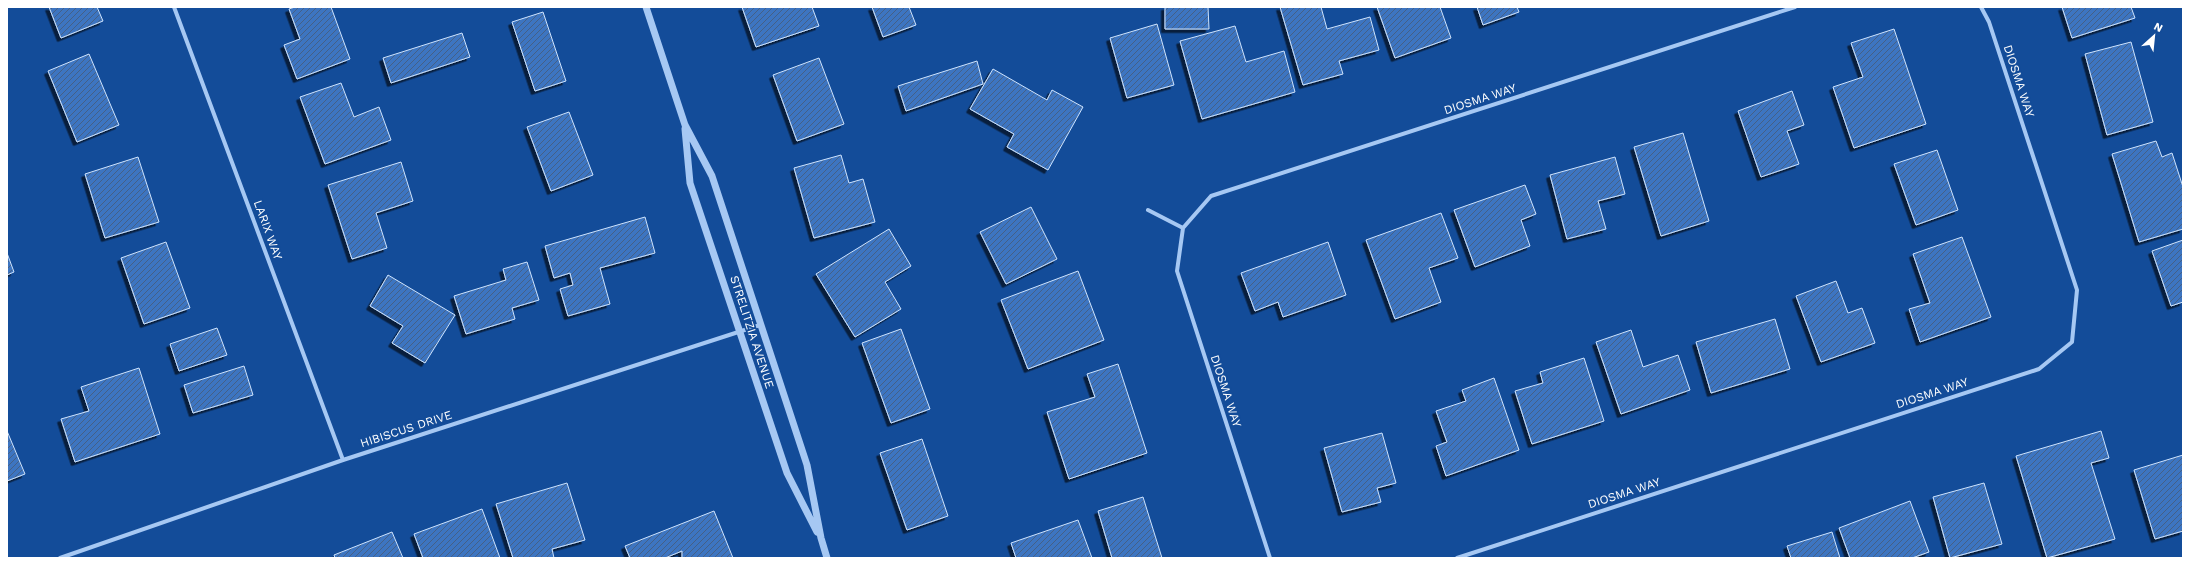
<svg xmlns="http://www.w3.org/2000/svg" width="2190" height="565" font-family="'Work Sans',sans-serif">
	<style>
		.building { fill: url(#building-hatch); stroke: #cee3fd; filter: url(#shadow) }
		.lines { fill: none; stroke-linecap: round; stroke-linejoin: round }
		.minor { stroke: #a6c8f3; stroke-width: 4 }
		.tertiary { stroke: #a6c8f3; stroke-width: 7 }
		.labels { text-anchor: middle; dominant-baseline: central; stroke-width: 3.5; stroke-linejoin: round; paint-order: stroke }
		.street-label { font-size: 12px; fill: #fff; stroke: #134c99 }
	</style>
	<defs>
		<pattern id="building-hatch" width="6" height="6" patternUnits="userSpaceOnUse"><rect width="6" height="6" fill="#3c75c1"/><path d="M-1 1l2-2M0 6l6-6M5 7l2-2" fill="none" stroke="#446086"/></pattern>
		<filter id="shadow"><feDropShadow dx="-3.5" dy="3.5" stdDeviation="0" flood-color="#0009"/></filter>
	</defs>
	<rect width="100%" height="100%" fill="#134c99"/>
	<path class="building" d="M 49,7 L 97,7 L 103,21 L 61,38 Z
		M 295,7 L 331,7 L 350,59 L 297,79 L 284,45 L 300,39 L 289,9 Z
		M 742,7 L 812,7 L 819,26 L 756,47 Z
		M 872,7 L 909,7 L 916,25 L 883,37 Z
		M 1165,7 L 1208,7 L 1209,29 L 1165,29 Z
		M 1280,7 L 1321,7 L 1327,29 L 1370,17 L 1379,50 L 1339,61 L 1343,74 L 1303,85 Z
		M 1377,7 L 1440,7 L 1451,38 L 1395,58 Z
		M 1477,7 L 1517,7 L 1519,12 L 1483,25 Z
		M 2062,7 L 2131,7 L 2135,18 L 2072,38 Z
		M 543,12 L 566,81 L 535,91 L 512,22 Z
		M 1157,24 L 1174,85 L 1127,98 L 1110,38 Z
		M 1235,26 L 1246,62 L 1284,51 L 1295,92 L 1202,119 L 1180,41 Z
		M 1894,29 L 1926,124 L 1854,148 L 1833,87 L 1863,77 L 1851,43 Z
		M 462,33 L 470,57 L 391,83 L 383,58 Z
		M 2131,42 L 2153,122 L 2107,135 L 2085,54 Z
		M 89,54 L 119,125 L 77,142 L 48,71 Z
		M 819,58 L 844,124 L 797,141 L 773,75 Z
		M 977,61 L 983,84 L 906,111 L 898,86 Z
		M 993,69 L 1047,100 L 1052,90 L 1083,107 L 1048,170 L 1007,147 L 1014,134 L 970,109 Z
		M 341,83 L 354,117 L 379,107 L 391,140 L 325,164 L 300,97 Z
		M 1792,91 L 1804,125 L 1787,131 L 1799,164 L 1761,177 L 1738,111 Z
		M 569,112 L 593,175 L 551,191 L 527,127 Z
		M 1683,133 L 1709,221 L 1661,236 L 1634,147 Z
		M 2156,141 L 2162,157 L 2172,153 L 2183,187 L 2183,229 L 2139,242 L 2112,154 Z
		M 1937,150 L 1958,210 L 1916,225 L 1894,164 Z
		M 841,155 L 849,183 L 863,179 L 875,222 L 814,238 L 794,168 Z
		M 138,157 L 159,222 L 105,238 L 85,174 Z
		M 1615,157 L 1625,194 L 1598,201 L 1606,229 L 1567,239 L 1550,175 Z
		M 401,162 L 413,201 L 376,213 L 387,248 L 352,259 L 328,185 Z
		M 1525,185 L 1536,214 L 1521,220 L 1530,246 L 1475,267 L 1454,210 Z
		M 1031,207 L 1057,259 L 1006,284 L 980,232 Z
		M 1441,213 L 1458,258 L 1429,268 L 1441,302 L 1395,319 L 1366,240 Z
		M 645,217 L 655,253 L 600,268 L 610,304 L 568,316 L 560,289 L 573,285 L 570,273 L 554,278 L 545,246 Z
		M 889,229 L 911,266 L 885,282 L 901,309 L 855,337 L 816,274 Z
		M 1962,237 L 1991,317 L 1920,342 L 1909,309 L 1930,303 L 1913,254 Z
		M 2183,240 L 2183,302 L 2171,306 L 2152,251 Z
		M 166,242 L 190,308 L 144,324 L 121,258 Z
		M 1328,242 L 1346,295 L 1283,317 L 1278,302 L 1255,311 L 1241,273 Z
		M 7,253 L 14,272 L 7,275 Z
		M 527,262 L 539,300 L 512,308 L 515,319 L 466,334 L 454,296 L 506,280 L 503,269 Z
		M 1078,271 L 1104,340 L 1028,369 L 1001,300 Z
		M 388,275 L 455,315 L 425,363 L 392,343 L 403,326 L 370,306 Z
		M 1836,281 L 1848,313 L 1862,308 L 1875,343 L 1821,362 L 1796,296 Z
		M 1775,319 L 1790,369 L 1711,393 L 1696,342 Z
		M 217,328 L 227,355 L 179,371 L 170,344 Z
		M 901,329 L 930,409 L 891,423 L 862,343 Z
		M 1631,330 L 1643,367 L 1678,355 L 1690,390 L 1621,414 L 1596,342 Z
		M 1584,358 L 1604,421 L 1532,444 L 1515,391 L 1543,383 L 1540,372 Z
		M 1118,364 L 1147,453 L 1069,479 L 1047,412 L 1095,397 L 1087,374 Z
		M 244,366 L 253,395 L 193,413 L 184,385 Z
		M 139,368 L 160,434 L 75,462 L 61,419 L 89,411 L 81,387 Z
		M 1494,378 L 1519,450 L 1446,476 L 1436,446 L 1447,442 L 1436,411 L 1466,401 L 1462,390 Z
		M 7,431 L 25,474 L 7,481 Z
		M 2101,431 L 2109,458 L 2091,463 L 2115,539 L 2047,558 L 2016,456 Z
		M 1382,433 L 1396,483 L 1377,488 L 1381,502 L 1342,512 L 1324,448 Z
		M 922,439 L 948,516 L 907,530 L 880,453 Z
		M 2183,455 L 2183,531 L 2155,539 L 2134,470 Z
		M 567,483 L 585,540 L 552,549 L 554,558 L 513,558 L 496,504 Z
		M 1984,483 L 2002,544 L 1950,558 L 1933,497 Z
		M 1143,497 L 1162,558 L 1112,558 L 1098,511 Z
		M 1910,501 L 1929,552 L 1912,558 L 1850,558 L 1839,528 Z
		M 482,509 L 500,558 L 423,558 L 414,534 Z
		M 714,511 L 733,558 L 682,558 L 682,551 L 665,558 L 630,558 L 625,546 Z
		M 1078,520 L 1092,558 L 1016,558 L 1011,543 Z
		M 392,532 L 403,558 L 335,558 L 334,555 Z
		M 1832,532 L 1840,558 L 1791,558 L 1787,546 Z"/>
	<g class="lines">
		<path class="minor" d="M 174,7 L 343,460
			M 1148,210 L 1183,228
			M 60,558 L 343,460 L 760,325
			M 1270,558 L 1177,271 L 1183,228 L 1211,196 L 1795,7
			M 1457,558 L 2039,369 L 2072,342 L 2077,290 L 1989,22 L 1981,7"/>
		<path class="tertiary" d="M 646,7 L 685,125 L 712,176 L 807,465 L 821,538 L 827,558
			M 685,129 L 690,183 L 787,473 L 817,532"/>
	</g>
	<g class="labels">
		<g class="street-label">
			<text transform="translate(2019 81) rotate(72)">DIOSMA WAY</text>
			<text transform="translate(1480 99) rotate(-18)">DIOSMA WAY</text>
			<text transform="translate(268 230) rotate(70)">LARIX WAY</text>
			<text transform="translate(752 332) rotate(72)">STRELITZIA AVENUE</text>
			<text transform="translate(1226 391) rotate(72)">DIOSMA WAY</text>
			<text transform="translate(1932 393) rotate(-18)">DIOSMA WAY</text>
			<text transform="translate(406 429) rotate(-18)">HIBISCUS DRIVE</text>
			<text transform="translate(1624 493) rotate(-18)">DIOSMA WAY</text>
		</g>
	</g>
	<rect width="2190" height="565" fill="none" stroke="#ffffff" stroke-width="16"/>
	<g transform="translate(2154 36) rotate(27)" stroke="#134c99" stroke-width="3" paint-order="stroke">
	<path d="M0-3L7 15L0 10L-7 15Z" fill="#ffffff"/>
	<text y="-6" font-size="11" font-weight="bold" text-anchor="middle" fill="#ffffff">N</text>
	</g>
</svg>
